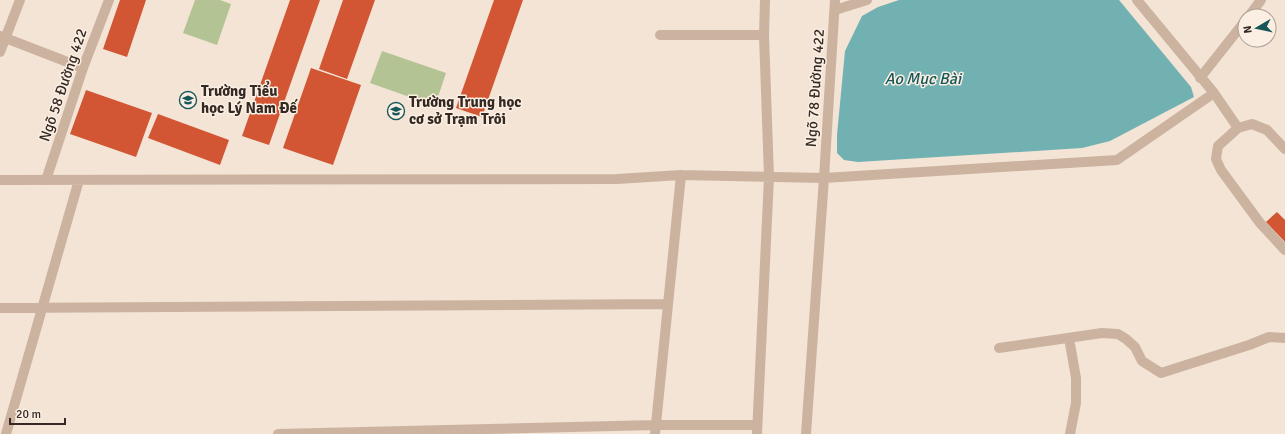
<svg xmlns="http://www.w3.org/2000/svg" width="1285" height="434" font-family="Signika,sans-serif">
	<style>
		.green { fill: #b4c394 }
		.water { fill: #72b1b2 }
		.building { fill: #d25634 }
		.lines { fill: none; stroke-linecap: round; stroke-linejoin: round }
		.service { stroke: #ccb3a0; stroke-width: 10 }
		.minor { stroke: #ccb3a0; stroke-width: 10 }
		.labels { text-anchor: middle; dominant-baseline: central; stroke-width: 3; stroke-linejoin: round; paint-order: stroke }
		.street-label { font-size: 15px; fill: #352924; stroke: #fbeee2 }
		.poi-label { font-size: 15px; font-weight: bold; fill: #352924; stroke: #fbeee2; text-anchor: start }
		.water-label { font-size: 16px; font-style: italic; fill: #16575a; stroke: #fbeee2 }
	</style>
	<rect width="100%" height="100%" fill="#f3e4d5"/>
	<path class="green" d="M 195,0 L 220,0 L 231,4 L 217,45 L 183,33 Z
		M 382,51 L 446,73 L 435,106 L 370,83 Z"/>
	<path class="water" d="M 899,0 L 1119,0 L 1191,87 L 1194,97 L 1110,141 L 1082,148 L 858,162 L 844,160 L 837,153 L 837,135 L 845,51 L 862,16 L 878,7 Z"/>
	<path class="building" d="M 120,0 L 146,0 L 127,57 L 103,49 Z
		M 290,0 L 320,0 L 269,145 L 242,136 Z
		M 343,0 L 375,0 L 347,79 L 319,69 Z
		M 494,0 L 523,0 L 482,117 L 456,108 Z
		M 311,68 L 361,85 L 333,165 L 283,148 Z
		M 86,90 L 152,113 L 136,157 L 70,134 Z
		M 158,114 L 229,140 L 220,165 L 148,138 Z
		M 1277,212 L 1285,220 L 1285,242 L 1266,222 Z"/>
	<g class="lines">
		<path class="service" d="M 835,10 L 867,0
			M 660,35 L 764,35
			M 0,52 L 20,0
			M 46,180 L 83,68 L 109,0
			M 1069,338 L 1076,378 L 1076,403 L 1070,434
			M 999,348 L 1102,333 L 1118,334 L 1126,339 L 1135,347 L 1142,361 L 1161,373 L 1249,345 L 1269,337 L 1285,338"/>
		<path class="minor" d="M 1137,0 L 1214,93 L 1238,128
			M 1249,16 L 1261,0
			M 0,36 L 83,68
			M 1200,78 L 1245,21
			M 1285,149 L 1267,130 L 1252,124 L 1238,128 L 1218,146 L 1216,159 L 1221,170 L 1260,223 L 1285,250
			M 0,180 L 617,179 L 681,175 L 824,178 L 1117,160 L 1214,93
			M 0,308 L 668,304
			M 6,434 L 79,180
			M 278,434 L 656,425 L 757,425
			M 655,434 L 681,175
			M 757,434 L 769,177 L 764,35 L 765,0
			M 806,434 L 824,178 L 835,0"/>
	</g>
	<defs>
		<g id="school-ring" transform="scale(0.9)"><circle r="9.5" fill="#fbeee2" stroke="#16575a" stroke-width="1.5"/><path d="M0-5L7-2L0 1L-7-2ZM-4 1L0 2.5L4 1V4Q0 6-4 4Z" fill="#16575a"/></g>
	</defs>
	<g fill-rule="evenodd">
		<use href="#school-ring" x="188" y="100"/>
		<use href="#school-ring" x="396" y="111"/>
	</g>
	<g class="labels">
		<g class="street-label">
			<text transform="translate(63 85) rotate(-71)">Ngõ 58 Đường 422</text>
			<text transform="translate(815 88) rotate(-86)">Ngõ 78 Đường 422</text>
		</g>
		<g class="poi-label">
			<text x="201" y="91">Trường Tiểu<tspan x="201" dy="17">học Lý Nam Đế</tspan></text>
			<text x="409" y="102">Trường Trung học<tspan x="409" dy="17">cơ sở Trạm Trôi</tspan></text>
		</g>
		<g class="water-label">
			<text x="923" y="79">Ao Mục Bài</text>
		</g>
	</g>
	<g transform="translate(1257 28) rotate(261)"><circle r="19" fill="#fbeee2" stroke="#ac9f96"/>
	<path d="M0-3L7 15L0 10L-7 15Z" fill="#16575a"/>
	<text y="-6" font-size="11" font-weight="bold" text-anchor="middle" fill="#352924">N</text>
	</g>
	<path d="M10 418v6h55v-6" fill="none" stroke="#352924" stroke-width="2"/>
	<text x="16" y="418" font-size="12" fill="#352924" stroke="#fbeee2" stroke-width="3" paint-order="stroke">20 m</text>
</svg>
